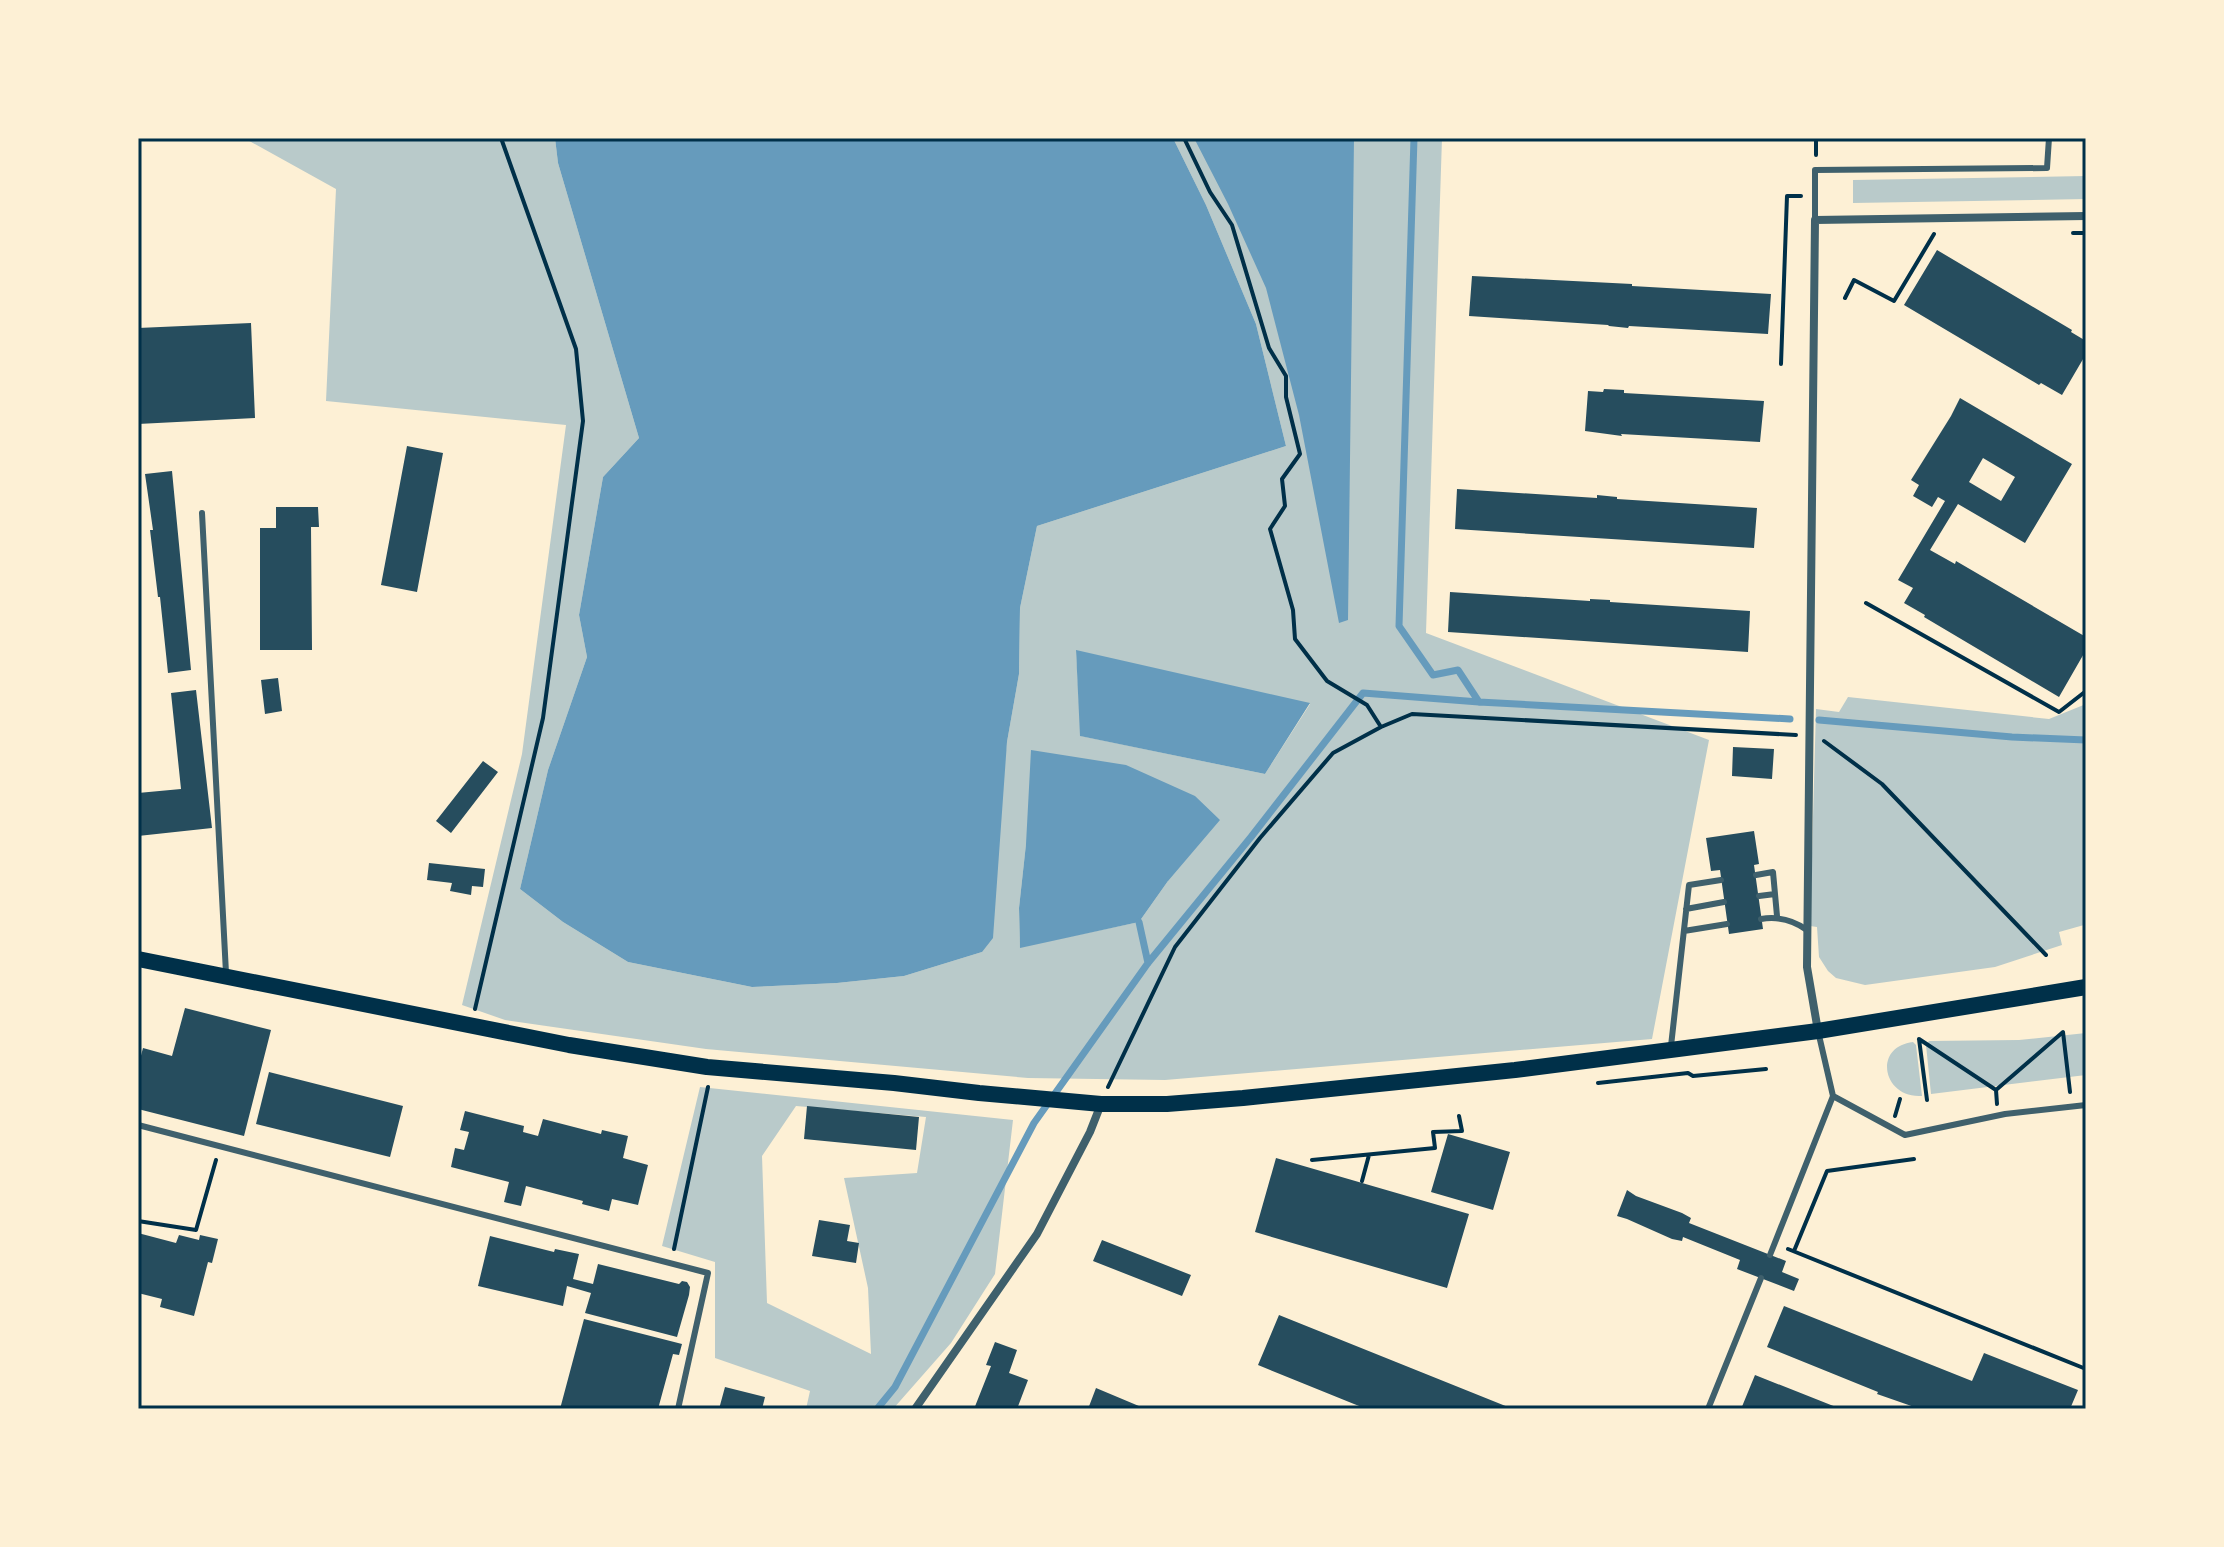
<svg xmlns="http://www.w3.org/2000/svg" width="2224" height="1547" font-family="'Sofia Sans Condensed',sans-serif">
	<style>
		.green { fill: #b9caca; fill-rule: evenodd }
		.water { fill: #669bbc }
		.lines { fill: none; stroke-linecap: round; stroke-linejoin: round }
		.stream { stroke: #669bbc; stroke-width: 7 }
		.building { fill: #264d5e; fill-rule: evenodd }
		.path { stroke: #003049; stroke-width: 4 }
		.service { stroke: #3f606c; stroke-width: 6 }
		.minor { stroke: #3f606c; stroke-width: 8 }
		.secondary { stroke: #003049; stroke-width: 16 }
		.neatline { fill: none; stroke: #003049; stroke-width: 3 }
	</style>
	<rect width="100%" height="100%" fill="#fdf0d5"/>
	<path class="green" d="M 244,138 L 555,138 L 558,163 L 639,438 L 603,477 L 579,615 L 587,657 L 548,770 L 520,889 L 563,922 L 628,962 L 752,987 L 837,983 L 904,976 L 982,952 L 1007,742 L 1019,674 L 1020,608 L 1037,526 L 1286,446 L 1256,324 L 1206,205 L 1173,138 L 1442,138 L 1426,633 L 1709,740 L 1652,1039 L 1165,1080 L 1028,1078 L 706,1049 L 505,1020 L 462,1005 L 522,754 L 566,425 L 326,401 L 336,189 ZM 1076,651 L 1077,651 L 1310,704 L 1265,774 L 1081,736 ZM 1026,844 L 1168,881 L 1139,922 L 1020,947 L 1019,908 Z
		M 2086,176 L 2086,199 L 1853,203 L 1853,180 Z
		M 1848,697 L 2049,719 L 2086,704 L 2084,925 L 2059,932 L 2062,945 L 1995,967 L 1865,985 L 1836,978 L 1828,971 L 1819,957 L 1817,927 L 1810,926 L 1816,709 L 1839,712 Z
		M 2086,1033 L 2086,1075 L 1931,1094 L 1926,1045 L 1929,1041 L 2019,1040 Z
		M 1913,1042 L 1916,1045 L 1922,1096 C 1883,1099 1872,1047 1913,1042 Z
		M 700,1087 L 1013,1120 L 995,1274 L 951,1343 L 893,1409 L 806,1409 L 810,1391 L 715,1358 L 715,1262 L 662,1246 ZM 796,1106 L 926,1117 L 917,1173 L 844,1178 L 868,1288 L 871,1354 L 767,1303 L 762,1156 Z"/>
	<path class="water" d="M 555,138 L 1173,138 L 1206,205 L 1256,324 L 1286,446 L 1037,526 L 1020,608 L 1019,674 L 1007,742 L 993,938 L 982,952 L 904,976 L 837,983 L 752,987 L 628,962 L 563,922 L 520,889 L 548,770 L 587,657 L 579,615 L 603,477 L 639,438 L 558,163 Z
		M 1194,138 L 1354,138 L 1348,620 L 1339,623 L 1299,415 L 1266,288 L 1228,204 Z
		M 1076,650 L 1310,703 L 1265,774 L 1080,736 Z
		M 1031,750 L 1126,765 L 1195,796 L 1220,820 L 1168,881 L 1139,922 L 1020,948 L 1019,908 L 1026,844 Z"/>
	<g class="lines">
		<path class="stream" d="M 1414,138 L 1399,626 L 1433,675 L 1458,670 L 1479,702
			M 1819,720 L 2012,737 L 2086,740
			M 1139,922 L 1148,963
			M 877,1409 L 895,1387 L 1034,1123 L 1148,963 L 1251,837 L 1363,693 L 1479,702 L 1790,719"/>
	</g>
	<path class="building" d="M 1937,250 L 2072,330 L 2071,332 L 2086,341 L 2086,354 L 2062,395 L 2041,383 L 2039,385 L 1904,305 Z
		M 1472,276 L 1632,284 L 1632,286 L 1771,294 L 1768,334 L 1629,326 L 1628,328 L 1609,326 L 1608,325 L 1469,316 Z
		M 251,323 L 255,418 L 138,424 L 138,328 Z
		M 1604,389 L 1624,390 L 1624,393 L 1764,401 L 1760,442 L 1621,434 L 1622,436 L 1585,431 L 1588,391 L 1603,392 Z
		M 1960,398 L 2072,464 L 2025,543 L 1958,504 L 1930,550 L 1955,564 L 1956,561 L 2086,637 L 2086,650 L 2059,697 L 1924,617 L 1925,615 L 1904,603 L 1913,588 L 1898,580 L 1945,501 L 1938,497 L 1932,507 L 1913,496 L 1919,485 L 1911,480 L 1951,416 ZM 1983,458 L 2015,477 L 2001,501 L 1969,482 Z
		M 407,446 L 443,453 L 417,592 L 381,585 Z
		M 172,471 L 191,670 L 168,673 L 160,597 L 158,597 L 150,530 L 153,530 L 145,474 Z
		M 1457,489 L 1597,498 L 1597,495 L 1617,497 L 1617,499 L 1757,508 L 1754,548 L 1455,529 Z
		M 276,507 L 318,507 L 319,527 L 311,527 L 312,650 L 260,650 L 260,528 L 276,528 Z
		M 1450,592 L 1590,601 L 1590,599 L 1610,600 L 1610,602 L 1750,611 L 1748,652 L 1448,632 Z
		M 278,678 L 282,711 L 265,714 L 261,680 Z
		M 196,690 L 212,828 L 138,836 L 138,793 L 181,789 L 171,693 Z
		M 1733,747 L 1774,749 L 1772,779 L 1732,776 Z
		M 483,761 L 498,772 L 451,833 L 436,821 Z
		M 1754,831 L 1759,864 L 1754,865 L 1763,929 L 1729,934 L 1720,870 L 1711,871 L 1706,838 Z
		M 429,863 L 485,869 L 483,887 L 472,886 L 471,895 L 450,891 L 452,883 L 427,880 Z
		M 185,1008 L 271,1030 L 244,1136 L 138,1109 L 138,1067 L 143,1048 L 172,1056 Z
		M 269,1072 L 403,1106 L 390,1157 L 256,1124 Z
		M 807,1106 L 919,1117 L 916,1150 L 804,1139 Z
		M 465,1111 L 524,1126 L 523,1132 L 538,1136 L 543,1119 L 601,1134 L 602,1130 L 628,1136 L 623,1158 L 648,1165 L 638,1205 L 612,1199 L 609,1211 L 582,1204 L 583,1201 L 526,1186 L 521,1206 L 504,1202 L 509,1182 L 451,1167 L 455,1148 L 464,1150 L 469,1132 L 460,1130 Z
		M 1448,1134 L 1510,1152 L 1493,1210 L 1431,1192 Z
		M 1276,1158 L 1469,1214 L 1447,1288 L 1255,1232 Z
		M 1627,1190 L 1636,1196 L 1682,1213 L 1691,1218 L 1689,1223 L 1786,1261 L 1782,1272 L 1799,1279 L 1794,1291 L 1737,1269 L 1740,1260 L 1683,1237 L 1682,1241 L 1672,1239 L 1627,1219 L 1617,1216 Z
		M 819,1220 L 850,1225 L 847,1241 L 859,1243 L 856,1263 L 812,1256 Z
		M 138,1233 L 176,1243 L 179,1235 L 199,1240 L 200,1235 L 218,1239 L 212,1263 L 208,1262 L 194,1316 L 160,1307 L 162,1299 L 138,1293 Z
		M 490,1236 L 554,1252 L 555,1249 L 579,1254 L 573,1279 L 593,1284 L 598,1264 L 679,1284 L 682,1281 L 687,1282 L 690,1287 L 689,1295 L 677,1337 L 585,1313 L 591,1293 L 567,1286 L 563,1306 L 478,1286 Z
		M 1102,1240 L 1191,1275 L 1182,1296 L 1093,1261 Z
		M 1784,1306 L 1972,1381 L 1984,1353 L 2078,1390 L 2070,1409 L 1920,1409 L 1877,1394 L 1878,1392 L 1767,1347 Z
		M 1279,1315 L 1513,1409 L 1367,1409 L 1354,1404 L 1258,1365 Z
		M 584,1319 L 682,1344 L 679,1355 L 673,1354 L 658,1409 L 560,1409 Z
		M 995,1342 L 1017,1350 L 1009,1373 L 1028,1380 L 1017,1409 L 974,1409 L 991,1366 L 986,1365 Z
		M 1755,1375 L 1841,1409 L 1741,1409 Z
		M 725,1387 L 765,1397 L 762,1409 L 719,1409 Z
		M 1096,1388 L 1146,1409 L 1088,1409 Z"/>
	<g class="lines">
		<path class="path" d="M 1184,138 L 1210,192 L 1232,225 L 1269,348 L 1286,376 L 1286,397 L 1300,454 L 1282,479 L 1285,506 L 1270,529 L 1293,610 L 1295,639 L 1327,681 L 1367,705 L 1381,727
			M 1816,155 L 1816,138
			M 2073,233 L 2086,233
			M 1845,298 L 1854,280 L 1894,301 L 1934,234
			M 1781,364 L 1787,196 L 1801,196
			M 1866,603 L 2059,712 L 2086,691
			M 1824,741 L 1882,784 L 2046,955
			M 475,1009 L 543,718 L 583,421 L 576,349 L 501,138
			M 1919,1039 L 1996,1090
			M 1919,1039 L 1927,1100
			M 1598,1083 L 1688,1073 L 1693,1076 L 1766,1069
			M 1108,1087 L 1175,947 L 1260,838 L 1333,753 L 1381,727 L 1412,714 L 1796,735
			M 1997,1104 L 1996,1090 L 2063,1032 L 2070,1092
			M 1895,1116 L 1900,1099
			M 1312,1160 L 1435,1148 L 1433,1132 L 1462,1131 L 1459,1116
			M 1362,1181 L 1369,1155
			M 138,1221 L 196,1230 L 216,1160
			M 674,1249 L 708,1087
			M 1788,1249 L 2086,1369
			M 1794,1251 L 1827,1171 L 1914,1159"/>
		<path class="service" d="M 1815,220 L 1815,170 L 2047,168 L 2049,138
			M 202,513 L 226,973
			M 1756,875 L 1773,872 L 1777,916
			M 1759,896 L 1775,894
			M 1686,909 L 1724,902
			M 1761,919 C 1779,916 1793,920 1807,930
			M 1684,931 L 1727,924
			M 1818,1031 L 1833,1096 L 1905,1135 L 2005,1114 L 2086,1105
			M 1671,1046 L 1689,885 L 1721,880
			M 138,1125 L 708,1273 L 678,1409
			M 1770,1255 L 1833,1096
			M 1708,1409 L 1761,1278"/>
		<path class="minor" d="M 1818,1031 L 1807,967 L 1815,220 L 2086,216
			M 915,1409 L 1037,1234 L 1090,1132 L 1101,1104"/>
		<path class="secondary" d="M 138,959 L 569,1045 L 707,1067 L 894,1083 L 979,1093 L 1101,1104 L 1167,1104 L 1243,1098 L 1515,1070 L 1818,1031 L 2086,987"/>
	</g>
	<rect width="2224" height="1547" fill="none" stroke="#fdf0d5" stroke-width="280"/>
	<rect x="140" y="140" width="1944" height="1267" class="neatline"/>
</svg>
